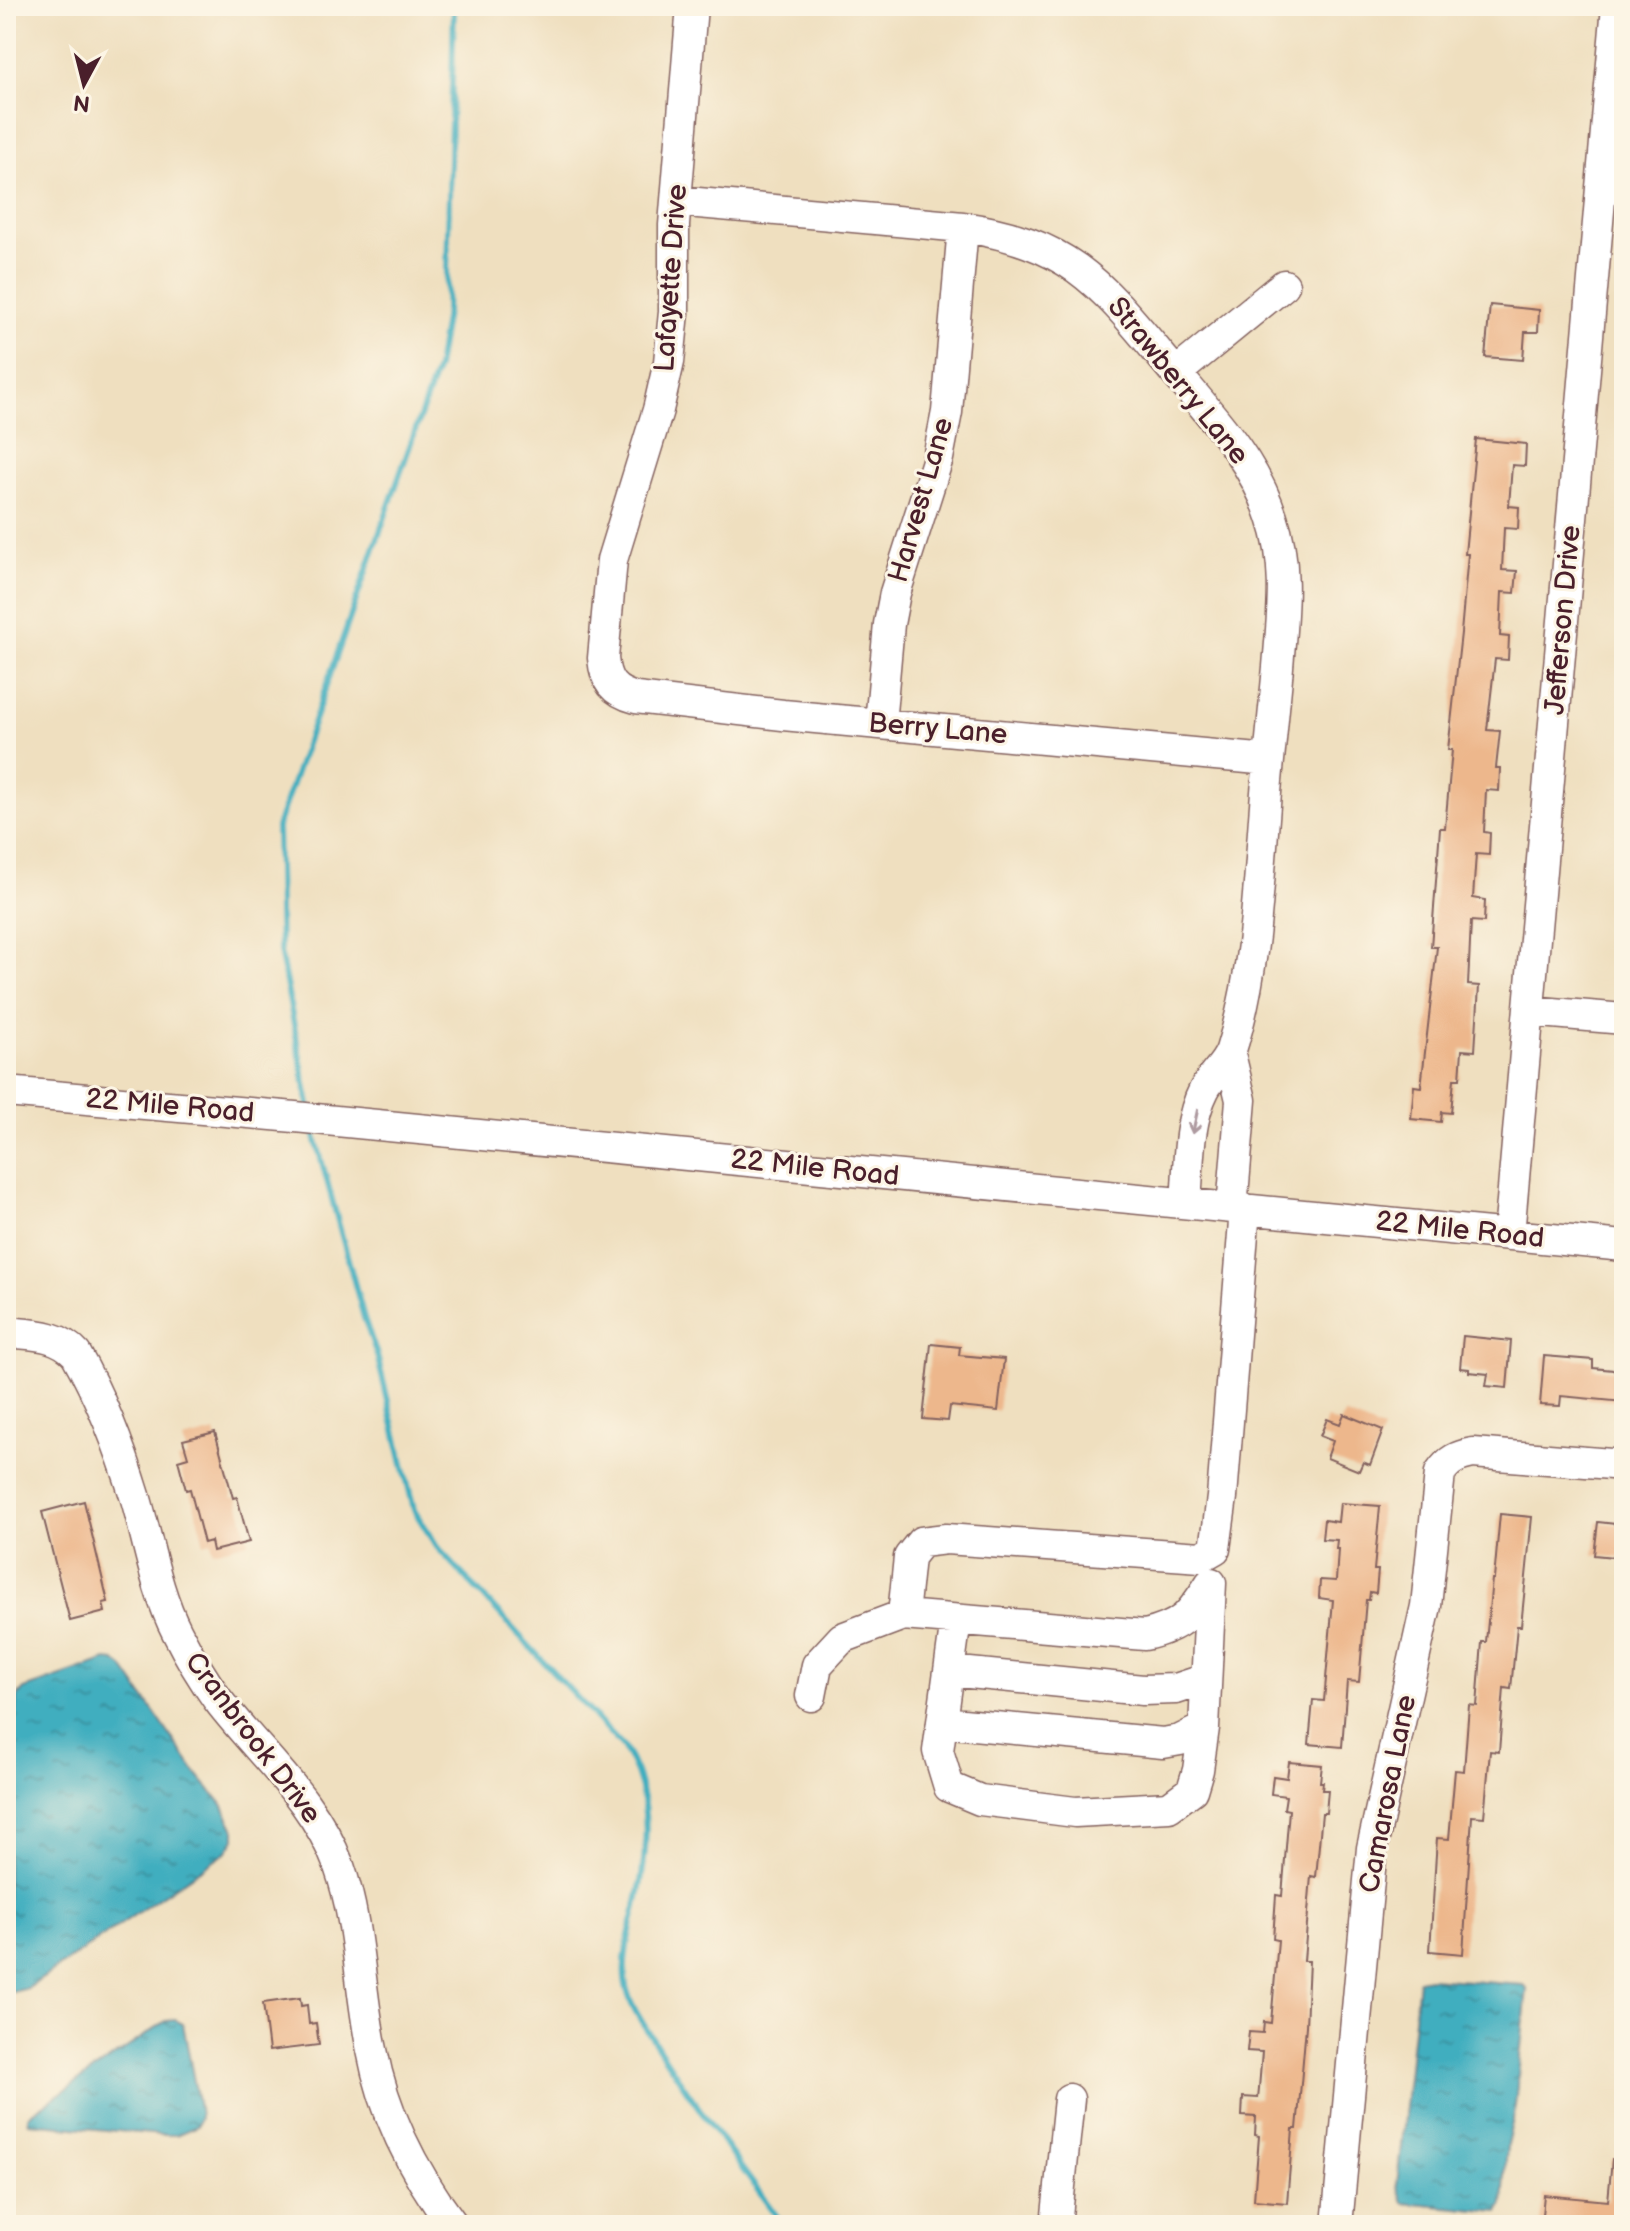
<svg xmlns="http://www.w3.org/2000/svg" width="1630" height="2231" font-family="'Balsamiq Sans',sans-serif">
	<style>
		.water { fill: url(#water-ripples); stroke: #466675; stroke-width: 2 }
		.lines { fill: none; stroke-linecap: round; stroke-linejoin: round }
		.stream { stroke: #41aebf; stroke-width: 6 }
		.building { fill: #edb78c }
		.minor-casing { stroke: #84625f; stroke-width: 33 }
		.minor { stroke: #fff; stroke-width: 30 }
		.oneway { stroke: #ae9aa0 }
		.labels { text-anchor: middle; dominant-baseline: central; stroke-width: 6; stroke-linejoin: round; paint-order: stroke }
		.street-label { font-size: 28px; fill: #4a1f2b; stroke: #fcf5e5 }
	</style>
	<defs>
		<pattern id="water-ripples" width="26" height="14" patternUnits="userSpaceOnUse" patternTransform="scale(2)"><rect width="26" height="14" fill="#41aebf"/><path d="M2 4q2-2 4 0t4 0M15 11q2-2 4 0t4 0" fill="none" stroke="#388d9b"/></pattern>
	</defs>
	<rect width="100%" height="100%" fill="#fcf5e5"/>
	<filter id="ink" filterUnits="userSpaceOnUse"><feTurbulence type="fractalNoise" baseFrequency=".0125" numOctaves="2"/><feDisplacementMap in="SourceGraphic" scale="16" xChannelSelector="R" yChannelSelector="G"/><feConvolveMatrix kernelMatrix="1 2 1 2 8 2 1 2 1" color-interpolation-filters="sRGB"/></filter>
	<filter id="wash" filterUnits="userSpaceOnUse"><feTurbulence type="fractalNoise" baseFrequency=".006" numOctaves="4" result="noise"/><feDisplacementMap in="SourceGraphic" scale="32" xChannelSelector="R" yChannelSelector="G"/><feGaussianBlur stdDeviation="1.8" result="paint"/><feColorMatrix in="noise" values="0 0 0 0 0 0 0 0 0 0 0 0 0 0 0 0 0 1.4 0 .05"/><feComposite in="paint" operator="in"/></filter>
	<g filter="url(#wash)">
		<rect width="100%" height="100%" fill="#efdfbf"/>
		<path class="water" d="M 107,1660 L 115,1661 L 123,1667 L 196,1773 L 222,1804 L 235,1830 L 235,1839 L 227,1851 L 28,1988 L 8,1993 L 6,1799 L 17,1697 L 24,1689 Z
			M 1429,1978 L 1523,1985 L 1527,1989 L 1514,2115 L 1507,2144 L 1503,2204 L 1499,2212 L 1403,2203 L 1397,2185 L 1418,1980 Z
			M 175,2020 L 183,2024 L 199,2107 L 200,2118 L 197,2126 L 176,2135 L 162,2135 L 29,2123 L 28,2116 L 33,2112 L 166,2021 Z"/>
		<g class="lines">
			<path class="stream" d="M 310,1110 L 280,951 L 277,827 L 437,368 L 446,312 L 454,6
				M 313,1129 L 364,1318 L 377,1355 L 414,1510 L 437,1547 L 623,1747 C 654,1794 648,1854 636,1907 C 630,1930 623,1955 625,1979 C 628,2006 646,2027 660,2050 C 698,2110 741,2167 783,2225"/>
		</g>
		<g id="blocks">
			<path class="building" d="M 1490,305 L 1539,310 L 1538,332 L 1525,332 L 1523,360 L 1485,357 Z
				M 1476,439 L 1526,444 L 1525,466 L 1512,465 L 1509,506 L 1519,507 L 1518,529 L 1504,528 L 1502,570 L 1517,571 L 1515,593 L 1502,592 L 1500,636 L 1509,637 L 1508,660 L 1495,659 L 1487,730 L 1500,731 L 1496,768 L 1500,768 L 1499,791 L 1486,790 L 1484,832 L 1490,833 L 1489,855 L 1476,854 L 1473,898 L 1485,900 L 1484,922 L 1471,921 L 1468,985 L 1479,986 L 1475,1051 L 1462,1050 L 1460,1079 L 1454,1079 L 1451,1113 L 1442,1112 L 1441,1122 L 1411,1119 L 1414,1086 L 1421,1087 L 1437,947 L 1431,947 L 1440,828 L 1445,828 L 1452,750 L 1448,750 L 1461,633 L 1468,554 L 1465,554 Z
				M 1463,1336 L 1511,1341 L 1507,1388 L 1486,1386 L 1488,1374 L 1469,1372 L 1469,1369 L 1460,1368 Z
				M 931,1344 L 960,1347 L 959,1355 L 1004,1359 L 998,1411 L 950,1406 L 948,1421 L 923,1419 Z
				M 1544,1356 L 1593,1360 L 1593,1368 L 1624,1371 L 1624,1402 L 1561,1396 L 1560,1406 L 1540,1405 Z
				M 1344,1414 L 1383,1430 L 1370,1465 L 1363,1462 L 1359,1471 L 1327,1458 L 1333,1441 L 1320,1436 L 1327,1419 L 1340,1424 Z
				M 215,1432 L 233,1498 L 237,1497 L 249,1542 L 213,1551 L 211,1541 L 204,1543 L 190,1489 L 186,1490 L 178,1460 L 188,1457 L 183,1440 Z
				M 84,1501 L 108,1602 L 103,1603 L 105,1612 L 70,1621 L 42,1512 Z
				M 1340,1503 L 1380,1506 L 1374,1570 L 1378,1570 L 1376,1593 L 1370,1592 L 1369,1600 L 1366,1600 L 1359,1682 L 1347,1681 L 1342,1747 L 1309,1744 L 1313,1700 L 1324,1701 L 1333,1600 L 1319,1598 L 1320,1580 L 1336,1581 L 1338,1549 L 1336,1549 L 1337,1540 L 1322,1539 L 1324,1520 L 1338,1522 Z
				M 1500,1514 L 1532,1517 L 1521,1626 L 1517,1626 L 1511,1689 L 1504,1688 L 1499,1752 L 1490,1751 L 1484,1817 L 1472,1816 L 1463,1954 L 1430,1951 L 1437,1838 L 1449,1839 L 1455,1770 L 1464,1771 L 1469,1705 L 1477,1706 L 1482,1642 L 1486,1642 L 1492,1579 L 1494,1579 Z
				M 1598,1522 L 1624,1525 L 1624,1558 L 1594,1555 Z
				M 1289,1762 L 1322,1765 L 1320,1782 L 1323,1782 L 1322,1790 L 1328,1790 L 1326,1813 L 1322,1813 L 1316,1877 L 1311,1876 L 1304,1961 L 1309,1961 L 1306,2026 L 1297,2129 L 1293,2129 L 1287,2203 L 1254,2200 L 1259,2136 L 1255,2135 L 1256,2117 L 1242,2116 L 1243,2097 L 1258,2098 L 1259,2088 L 1262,2052 L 1247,2051 L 1249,2032 L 1263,2033 L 1264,2022 L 1271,2023 L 1278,1940 L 1273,1939 L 1276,1895 L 1282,1896 L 1289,1810 L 1284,1809 L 1286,1796 L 1271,1794 L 1273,1776 L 1287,1778 Z
				M 300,1998 L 301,2006 L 307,2005 L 309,2024 L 316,2023 L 319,2045 L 269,2051 L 263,2003 Z
				M 1612,2159 L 1624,2160 L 1624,2224 L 1586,2220 L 1585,2225 L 1541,2225 L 1544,2195 L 1608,2201 Z"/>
		</g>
	</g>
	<g filter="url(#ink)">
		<use href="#blocks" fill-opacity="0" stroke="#84625f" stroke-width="2"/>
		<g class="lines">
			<g class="minor-casing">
				<path id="minor" d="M 692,6 L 674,225 L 674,312 L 669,362 L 658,410 L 612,560 L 603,658 C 605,681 613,692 636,698 L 783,715 L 1269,760
					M 676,201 L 963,227 C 1071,243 1101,284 1167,363 C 1207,411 1252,456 1272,517 C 1289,566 1282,616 1278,667 C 1274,705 1271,743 1267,781 C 1259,869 1258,965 1231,1050 C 1226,1065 1211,1076 1204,1090 C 1187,1123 1189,1167 1186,1203
					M 1176,373 L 1284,285
					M 880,724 L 889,624 L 895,593 L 938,458 L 947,412 L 963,227
					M 1529,1011 L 1624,1019
					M 1230,1054 L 1241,1100 L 1232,1208
					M 6,1092 L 295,1117 L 1624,1246
					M 1509,1235 L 1617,6
					M 6,1332 C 32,1335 57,1333 76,1354 C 101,1398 121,1450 136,1499 C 149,1544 156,1591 177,1632 C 189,1656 203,1679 218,1700 C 260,1755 314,1798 339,1866 C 360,1925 359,1989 372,2050 C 384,2114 414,2173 453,2225
					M 903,1615 L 1145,1635 C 1183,1626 1190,1615 1210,1584
					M 956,1620 L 938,1751 L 949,1787 L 980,1800 L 1075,1812 L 1169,1807 L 1192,1790 L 1198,1770 L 1204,1728 L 1211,1583
					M 949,1671 L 1143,1690 L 1176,1689 L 1206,1679
					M 811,1696 L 817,1665 L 842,1638 L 903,1615 L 909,1557 L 921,1542 L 946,1539 L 1201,1557 L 1215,1549 L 1222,1497 L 1245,1209
					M 942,1722 L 1163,1743 L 1180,1740 L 1204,1728
					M 1056,2225 L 1069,2099
					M 1337,2225 L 1372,1848 L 1426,1606 L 1440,1473 C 1449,1460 1457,1456 1473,1453 L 1624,1465"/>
			</g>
			<use href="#minor" class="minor"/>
		</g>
		<defs><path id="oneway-shaft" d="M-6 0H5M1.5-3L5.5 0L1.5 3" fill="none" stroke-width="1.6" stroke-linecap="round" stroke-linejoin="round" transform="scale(2)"/></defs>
		<use class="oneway" href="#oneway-shaft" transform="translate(1195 1122) rotate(102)"/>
	</g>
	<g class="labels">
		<g class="street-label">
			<text transform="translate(671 278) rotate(-86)">Lafayette Drive</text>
			<text transform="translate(1178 381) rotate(51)">Strawberry Lane</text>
			<text transform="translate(921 500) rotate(-74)">Harvest Lane</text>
			<text transform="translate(1563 620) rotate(-85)">Jefferson Drive</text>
			<text transform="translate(938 729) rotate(5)">Berry Lane</text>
			<text transform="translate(170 1106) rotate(5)">22 Mile Road</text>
			<text transform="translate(815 1168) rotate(6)">22 Mile Road</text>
			<text transform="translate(1460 1230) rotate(6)">22 Mile Road</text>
			<text transform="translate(253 1738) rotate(53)">Cranbrook Drive</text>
			<text transform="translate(1388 1794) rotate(-79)">Camarosa Lane</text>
		</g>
	</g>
	<rect width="1630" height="2231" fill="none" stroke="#fcf5e5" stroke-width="32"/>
	<g transform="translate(84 84) rotate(187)" stroke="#fcf5e5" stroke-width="6" paint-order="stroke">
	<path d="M0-6L14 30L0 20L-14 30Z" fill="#4a1f2b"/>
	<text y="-12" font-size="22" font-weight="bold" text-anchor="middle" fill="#4a1f2b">N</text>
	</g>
</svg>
